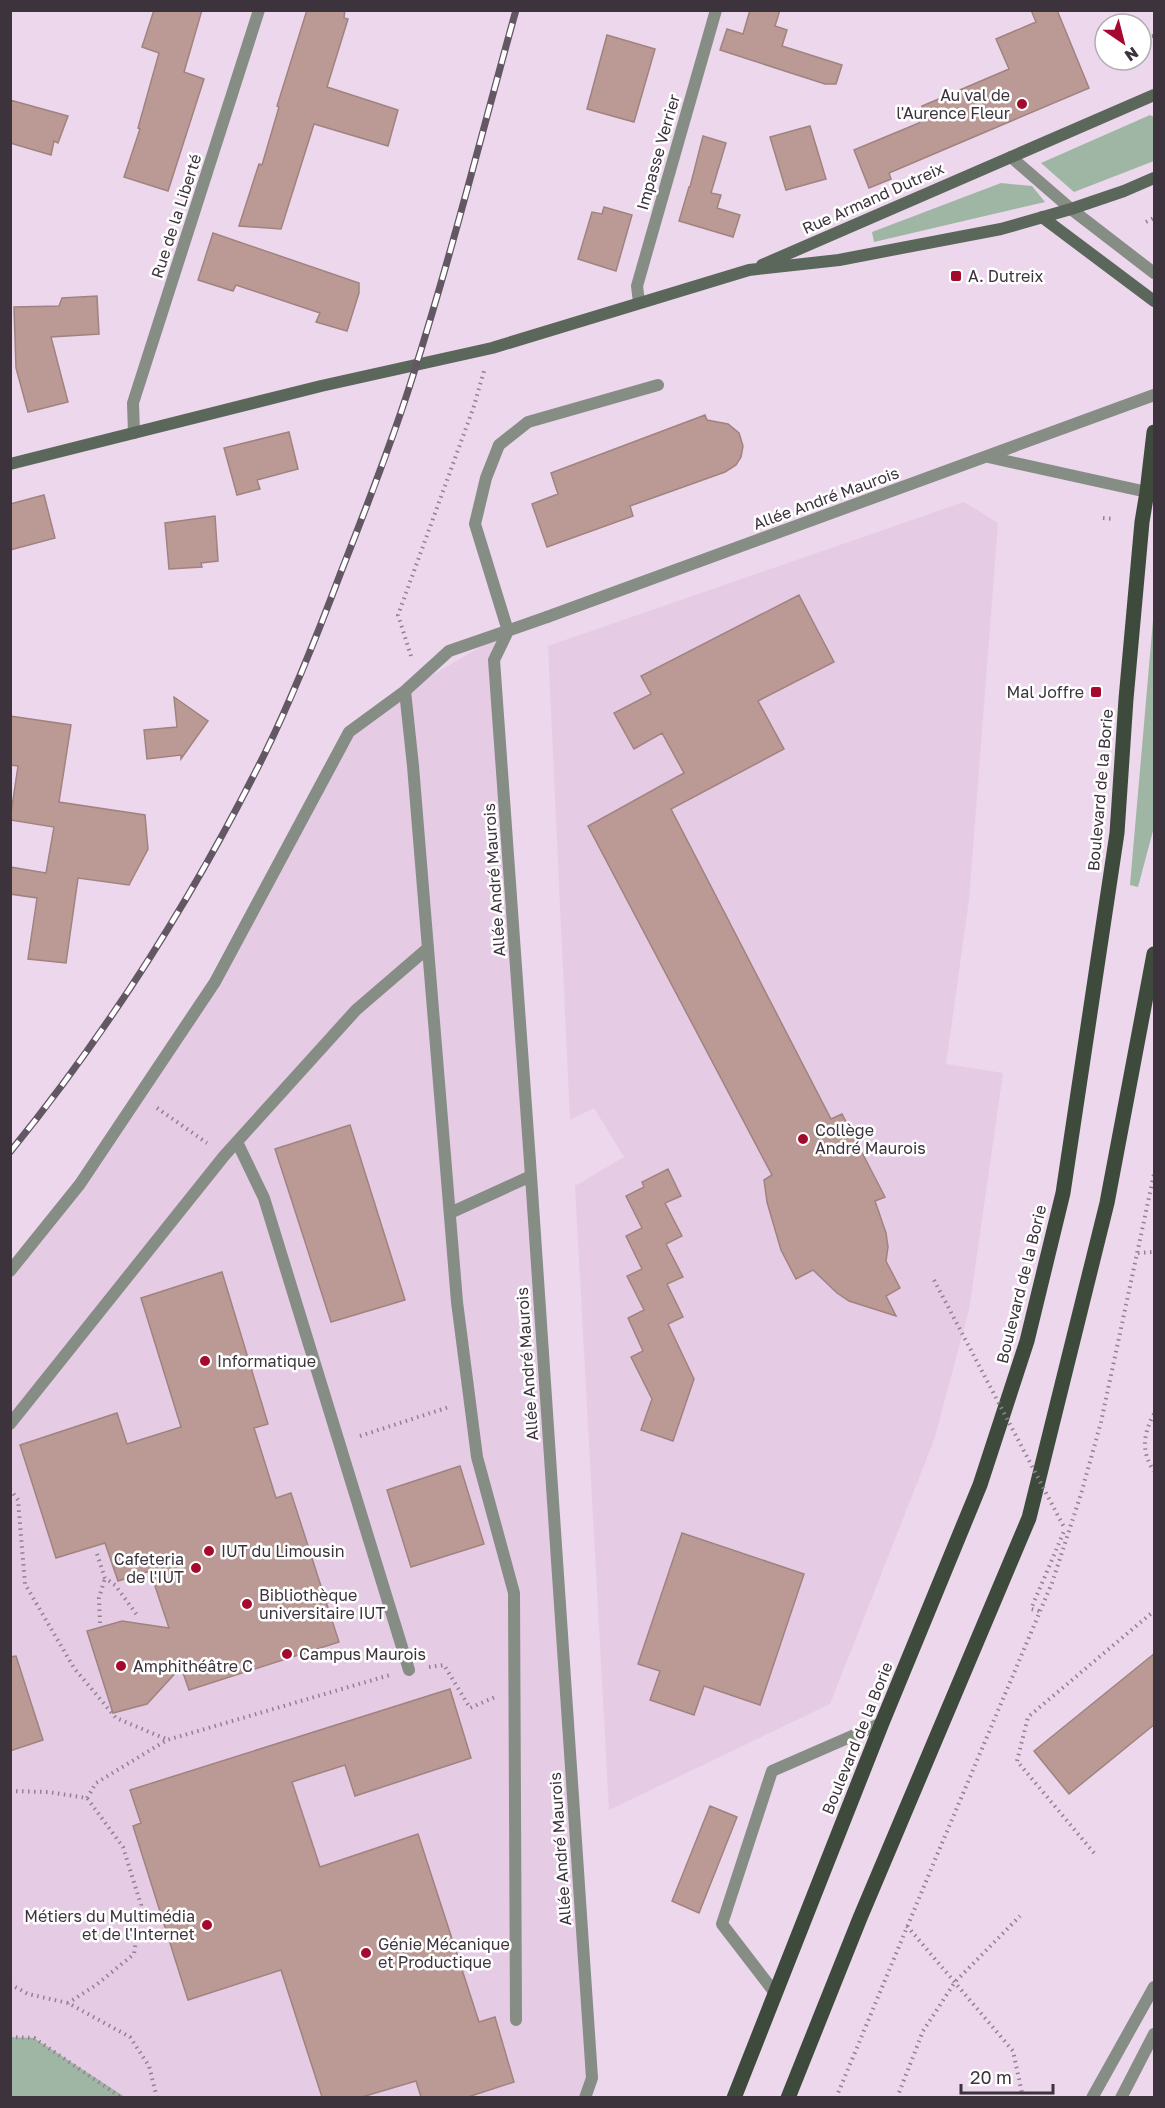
<svg xmlns="http://www.w3.org/2000/svg" width="1165" height="2108" font-family="'Golos Text',sans-serif">
	<style>
		.built { fill: #e6cbe5 }
		.green { fill: #9fb6a5 }
		.building { fill: #bb9994; stroke: #a08380; stroke-width: 1.5 }
		.lines { fill: none; stroke-linecap: round; stroke-linejoin: round }
		.path { stroke: #918291; stroke-width: 4; stroke-dasharray: 1.5 4.5; stroke-linecap: butt }
		.service { stroke: #858d84; stroke-width: 12 }
		.minor { stroke: #858d84; stroke-width: 12 }
		.tertiary { stroke: #858d84; stroke-width: 12 }
		.secondary { stroke: #5b675a; stroke-width: 12 }
		.primary { stroke: #3e4b3c; stroke-width: 15 }
		.rail-casing { stroke: #635763; stroke-width: 7 }
		.rail { stroke: #fff; stroke-width: 4.5; stroke-dasharray: 14; stroke-linecap: butt }
		.path-bridge { stroke: #918291; stroke-width: 4; stroke-dasharray: 1.5 4.5; stroke-linecap: butt }
		.poi-dot { fill: #a50a2e; stroke: #fff; stroke-width: 2 }
		.labels { text-anchor: middle; dominant-baseline: central; stroke-width: 5; stroke-linejoin: round; paint-order: stroke }
		.poi-label { font-size: 16px; fill: #3c333c; stroke: #fff; text-anchor: start }
		.street-label { font-size: 16px; fill: #3c333c; stroke: #fff }
	</style>
	<rect width="100%" height="100%" fill="#ecd7ec"/>
	<path class="built" d="M 964,502 L 998,523 L 969,900 L 946,1064 L 1003,1073 L 969,1310 L 934,1440 L 830,1704 L 609,1810 L 575,1186 L 624,1157 L 594,1108 L 570,1120 L 548,646 Z
		M 508,631 L 494,660 L 592,2078 L 584,2098 L 125,2097 L 34,2038 L 11,2037 L 11,1271 L 80,1184 L 215,982 L 349,732 L 405,691 Z"/>
	<path class="green" d="M 1150,115 L 1154,117 L 1154,161 L 1074,192 L 1041,163 Z
		M 1001,183 L 1032,186 L 1045,202 L 874,242 L 872,232 Z
		M 1154,609 L 1154,827 L 1138,887 L 1130,885 Z
		M 11,2037 L 34,2038 L 125,2097 L 11,2097 Z"/>
	<path class="building" d="M 154,10 L 202,10 L 184,72 L 204,79 L 168,191 L 124,177 L 140,129 L 138,128 L 159,53 L 142,47 Z
		M 307,10 L 345,10 L 344,18 L 348,19 L 327,87 L 398,110 L 388,146 L 314,124 L 281,229 L 239,226 L 259,164 L 262,165 L 279,107 L 277,106 Z
		M 750,10 L 780,10 L 775,26 L 787,30 L 782,46 L 842,65 L 836,84 L 825,84 L 720,50 L 727,29 L 743,34 Z
		M 1031,10 L 1057,10 L 1089,88 L 889,173 L 891,179 L 869,188 L 854,150 L 919,123 L 922,106 L 1009,69 L 996,39 L 1036,22 Z
		M 607,35 L 655,49 L 634,122 L 587,109 Z
		M 10,100 L 68,116 L 58,143 L 54,141 L 51,155 L 10,143 Z
		M 810,126 L 826,179 L 786,190 L 770,137 Z
		M 703,136 L 726,143 L 711,193 L 721,195 L 717,208 L 740,215 L 733,237 L 679,221 L 689,187 L 690,187 Z
		M 604,207 L 632,215 L 616,271 L 578,259 L 592,212 L 602,214 Z
		M 213,233 L 359,283 L 359,293 L 347,331 L 316,322 L 320,313 L 236,285 L 233,291 L 198,280 Z
		M 97,296 L 99,334 L 51,337 L 68,402 L 28,412 L 16,368 L 14,307 L 59,306 L 62,298 Z
		M 705,415 L 707,420 L 728,424 L 739,433 L 743,446 L 741,457 L 736,465 L 725,472 L 630,506 L 633,516 L 547,547 L 532,504 L 558,494 L 551,473 Z
		M 289,432 L 298,469 L 257,480 L 260,489 L 237,495 L 224,448 Z
		M 44,495 L 55,538 L 10,550 L 10,504 Z
		M 215,516 L 218,561 L 201,563 L 202,567 L 169,569 L 165,523 Z
		M 799,595 L 834,662 L 758,701 L 784,749 L 671,809 L 831,1119 L 842,1114 L 885,1197 L 875,1201 L 886,1233 L 888,1247 L 886,1261 L 900,1288 L 886,1296 L 896,1316 L 849,1301 L 837,1293 L 813,1270 L 796,1279 L 781,1250 L 767,1202 L 764,1180 L 772,1175 L 588,826 L 684,773 L 662,733 L 634,749 L 614,713 L 651,694 L 641,676 Z
		M 174,697 L 208,721 L 181,759 L 181,755 L 147,759 L 144,730 L 177,727 Z
		M 10,716 L 71,725 L 59,802 L 145,815 L 148,849 L 129,885 L 78,878 L 66,963 L 28,959 L 37,898 L 10,894 L 10,867 L 46,873 L 54,827 L 10,820 L 18,766 L 10,765 Z
		M 350,1125 L 405,1300 L 331,1322 L 275,1149 Z
		M 668,1169 L 681,1196 L 665,1203 L 682,1236 L 666,1244 L 683,1277 L 667,1284 L 683,1317 L 668,1324 L 694,1379 L 673,1441 L 641,1430 L 652,1399 L 631,1357 L 643,1351 L 628,1318 L 644,1310 L 627,1276 L 642,1269 L 626,1236 L 642,1228 L 626,1196 L 644,1187 L 642,1182 Z
		M 222,1272 L 268,1424 L 254,1428 L 276,1498 L 291,1493 L 339,1642 L 189,1690 L 181,1667 L 147,1704 L 113,1713 L 87,1631 L 122,1621 L 169,1628 L 150,1571 L 118,1581 L 105,1543 L 56,1558 L 20,1445 L 117,1413 L 127,1444 L 181,1427 L 141,1298 Z
		M 460,1466 L 484,1544 L 411,1567 L 387,1490 Z
		M 682,1533 L 804,1574 L 760,1705 L 704,1686 L 694,1715 L 650,1700 L 660,1671 L 638,1664 Z
		M 1155,1653 L 1155,1724 L 1069,1794 L 1034,1751 Z
		M 16,1656 L 43,1740 L 10,1751 L 10,1657 Z
		M 450,1689 L 471,1758 L 355,1796 L 345,1765 L 292,1782 L 320,1867 L 418,1834 L 479,2022 L 495,2017 L 514,2082 L 468,2097 L 421,2097 L 416,2081 L 362,2097 L 322,2097 L 281,1970 L 188,2000 L 133,1826 L 141,1823 L 130,1790 Z
		M 710,1806 L 737,1817 L 699,1913 L 672,1901 Z"/>
	<g class="lines">
		<path class="path" d="M 1146,37 L 1154,36
			M 1146,222 L 1154,218
			M 1103,518 L 1114,519
			M 411,656 L 398,615 L 474,406 L 484,371
			M 157,1108 L 207,1143
			M 1138,1253 L 1152,1252 L 1154,1250
			M 1154,1414 C 1143,1434 1141,1452 1154,1471
			M 360,1436 L 449,1407
			M 10,1489 L 18,1500 L 25,1584 L 74,1668 L 116,1718 L 166,1739
			M 97,1554 L 105,1578 L 115,1585 L 137,1615
			M 1039,1611 L 1031,1609 L 1065,1529
			M 100,1623 L 99,1598 L 105,1578
			M 429,1667 L 444,1665 L 470,1708 L 495,1697
			M 10,1791 L 48,1792 L 87,1798 L 123,1847 L 141,1905 L 134,1954 L 96,1985 L 68,2003
			M 87,1798 L 96,1783 L 167,1740 L 390,1675
			M 1094,1853 L 1017,1761 L 1028,1717 L 1154,1611
			M 907,1926 L 1013,2051 L 1023,2098
			M 10,1984 L 28,1994 L 68,2003 L 130,2037 L 149,2066 L 157,2098
			M 10,2037 L 34,2038 L 122,2098
			M 836,2098 L 937,1855 L 1052,1583 L 1081,1494 L 1101,1422 L 1154,1174
			M 897,2098 L 923,2031 L 955,1982 L 1020,1916"/>
		<path class="service" d="M 1011,157 L 1071,209 L 1154,273
			M 237,1142 L 264,1198 L 409,1670
			M 450,1213 L 531,1176
			M 10,1271 L 80,1184 L 215,982 L 349,732 L 405,691
			M 10,1424 L 224,1156 L 356,1010 L 428,948
			M 775,1993 L 722,1924 L 772,1771 L 882,1723
			M 516,2020 L 514,1593 L 477,1457 L 457,1302 L 413,766 L 405,691 L 449,651 L 547,617
			M 585,2098 L 592,2078 L 531,1176 L 494,660 L 508,631 L 475,524 L 486,478 L 499,445 L 528,422 L 658,385
			M 1092,2098 L 1154,1987"/>
		<path class="minor" d="M 639,302 L 637,286 L 716,10
			M 134,433 L 133,403 L 259,10
			M 988,457 L 1147,492
			M 547,617 L 1154,395"/>
		<path class="tertiary" d="M 1121,2098 L 1154,2034"/>
		<path class="secondary" d="M 1042,217 L 1154,301
			M 762,265 L 1154,95
			M 10,464 L 321,386 L 492,348 L 749,270 L 839,260 L 1001,229 L 1071,209 L 1124,191 L 1154,178"/>
		<path class="primary" d="M 734,2098 L 882,1723 L 980,1485 L 1027,1341 L 1063,1193 L 1117,833 L 1126,699 L 1142,522 L 1147,492 L 1154,432
			M 788,2098 L 860,1918 L 1029,1518 L 1107,1203 L 1154,954"/>
		<g class="rail-casing">
			<path id="rail" d="M 10,1152 C 110,1029 195,894 265,753 C 294,694 318,633 341,572 C 365,511 389,450 409,388 C 449,264 481,136 516,10"/>
		</g>
		<use href="#rail" class="rail"/>
		<path class="path-bridge" d="M 934,1280 L 1065,1529"/>
	</g>
	<g class="poi-dot">
		<circle cx="1022" cy="104" r="6"/>
		<rect x="950" y="270" width="12" height="12" rx="3"/>
		<rect x="1090" y="686" width="12" height="12" rx="3"/>
		<circle cx="803" cy="1139" r="6"/>
		<circle cx="205" cy="1361" r="6"/>
		<circle cx="209" cy="1551" r="6"/>
		<circle cx="196" cy="1568" r="6"/>
		<circle cx="247" cy="1604" r="6"/>
		<circle cx="287" cy="1654" r="6"/>
		<circle cx="121" cy="1666" r="6"/>
		<circle cx="207" cy="1925" r="6"/>
		<circle cx="366" cy="1953" r="6"/>
	</g>
	<g class="labels">
		<g class="poi-label">
			<text x="1010" y="95" text-anchor="end">Au val de<tspan x="1010" dy="18">l'Aurence Fleur</tspan></text>
			<text x="968" y="276">A. Dutreix</text>
			<text x="1084" y="692" text-anchor="end">Mal Joffre</text>
			<text x="815" y="1130">Collège<tspan x="815" dy="18">André Maurois</tspan></text>
			<text x="217" y="1361">Informatique</text>
			<text x="221" y="1551">IUT du Limousin</text>
			<text x="184" y="1559" text-anchor="end">Cafeteria<tspan x="184" dy="18">de l'IUT</tspan></text>
			<text x="259" y="1595">Bibliothèque<tspan x="259" dy="18">universitaire IUT</tspan></text>
			<text x="299" y="1654">Campus Maurois</text>
			<text x="133" y="1666">Amphithéâtre C</text>
			<text x="195" y="1916" text-anchor="end">Métiers du Multimédia<tspan x="195" dy="18">et de l'Internet</tspan></text>
			<text x="378" y="1944">Génie Mécanique<tspan x="378" dy="18">et Productique</tspan></text>
		</g>
		<g class="street-label">
			<text transform="translate(658 152) rotate(-74)">Impasse Verrier</text>
			<text transform="translate(873 198) rotate(-24)">Rue Armand Dutreix</text>
			<text transform="translate(176 216) rotate(-72)">Rue de la Liberté</text>
			<text transform="translate(826 498) rotate(-20)">Allée André Maurois</text>
			<text transform="translate(1100 790) rotate(-85)">Boulevard de la Borie</text>
			<text transform="translate(494 880) rotate(-94)">Allée André Maurois</text>
			<text transform="translate(1021 1284) rotate(-76)">Boulevard de la Borie</text>
			<text transform="translate(527 1364) rotate(-94)">Allée André Maurois</text>
			<text transform="translate(857 1738) rotate(-68)">Boulevard de la Borie</text>
			<text transform="translate(560 1849) rotate(-94)">Allée André Maurois</text>
		</g>
	</g>
	<rect width="1165" height="2108" fill="none" stroke="#3c333c" stroke-width="24"/>
	<g transform="translate(1123 42) rotate(145)"><circle r="28" fill="#ffffff" stroke="#b1adb1" stroke-width="1.5"/>
	<path d="M0-4.5L10 22L0 15L-10 22Z" fill="#a50a2e"/>
	<text y="-9" font-size="16" font-weight="bold" text-anchor="middle" fill="#3c333c">N</text>
	</g>
	<path d="M961 2084v9h92v-9" fill="none" stroke="#3c333c" stroke-width="3"/>
	<text x="970" y="2084" font-size="18" fill="#3c333c" stroke="#ffffff" stroke-width="4.5" paint-order="stroke">20 m</text>
</svg>
